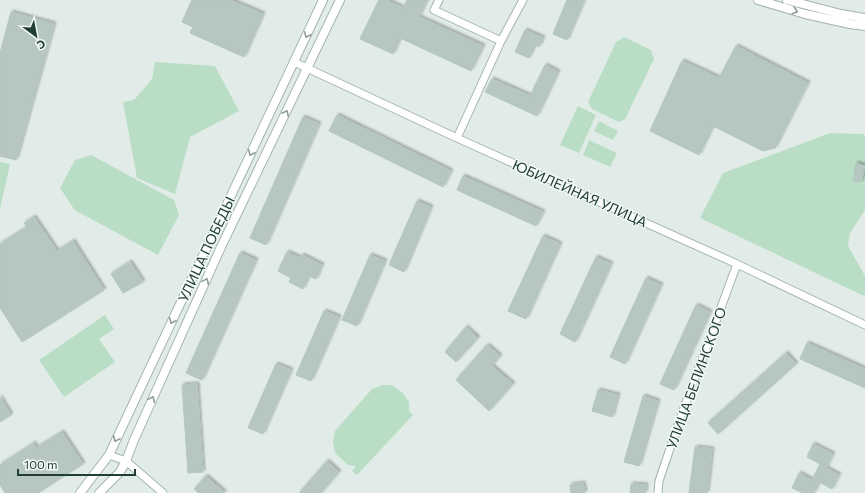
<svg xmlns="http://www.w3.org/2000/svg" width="865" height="493" font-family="Commissioner,sans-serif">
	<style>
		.green { fill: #badec5 }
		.building { fill: #b6c7c1; stroke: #b4c6bf; filter: url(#shadow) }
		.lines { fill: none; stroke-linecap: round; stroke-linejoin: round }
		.minor-casing { stroke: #a4b4af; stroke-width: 9 }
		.tertiary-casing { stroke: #a4b4af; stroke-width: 10 }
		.minor { stroke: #fff; stroke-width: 7 }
		.tertiary { stroke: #fff; stroke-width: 8 }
		.oneway { stroke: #909e9b }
		.labels { text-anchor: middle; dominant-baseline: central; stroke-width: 3; stroke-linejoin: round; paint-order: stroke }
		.street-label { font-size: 14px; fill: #213d37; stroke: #f2f9f6 }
	</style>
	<defs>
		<filter id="shadow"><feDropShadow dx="2" dy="-2" stdDeviation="1" flood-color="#0004"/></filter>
	</defs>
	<rect width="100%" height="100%" fill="#e1ece8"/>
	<path class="green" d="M 624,37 L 651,50 L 654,59 L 625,119 L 619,122 L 592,109 L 588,102 L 616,42 Z
		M 155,62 L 215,66 L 239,111 L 190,137 L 175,194 L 137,178 L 123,102 L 134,100 L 152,79 Z
		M 578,106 L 596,115 L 579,153 L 560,145 Z
		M 599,121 L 618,131 L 613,140 L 594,131 Z
		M 830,133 L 864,134 L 865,136 L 865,210 L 850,233 L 848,246 L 865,276 L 865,294 L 864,296 L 700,218 L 723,173 Z
		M 589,140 L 617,153 L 610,167 L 583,155 Z
		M 91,155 L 174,200 L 179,215 L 158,255 L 78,212 L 74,209 L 60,188 L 75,160 Z
		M 0,162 L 10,164 L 0,209 Z
		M 105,315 L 114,329 L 99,339 L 115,362 L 64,397 L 39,360 Z
		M 382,385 L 392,385 L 403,393 L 409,402 L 409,411 L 413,415 L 357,475 L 352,471 L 356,466 L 348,465 L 335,453 L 333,442 L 335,431 L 372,389 Z"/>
	<path class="building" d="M 192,0 L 230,0 L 263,14 L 244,57 L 190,33 L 193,27 L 182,22 Z
		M 379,0 L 386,0 L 403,8 L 407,0 L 427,0 L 419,17 L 483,46 L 471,71 L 400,38 L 393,54 L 360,39 Z
		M 567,0 L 584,0 L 567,40 L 553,34 Z
		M 11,12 L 54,24 L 16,160 L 0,156 L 0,53 Z
		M 525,30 L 543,38 L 539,47 L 535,45 L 529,58 L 515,52 Z
		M 736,46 L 808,83 L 775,148 L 763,151 L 713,126 L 699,155 L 650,131 L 682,61 L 719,78 Z
		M 545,65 L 558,72 L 537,116 L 485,92 L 492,79 L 530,96 Z
		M 337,115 L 451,171 L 443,187 L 329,131 Z
		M 303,117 L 319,124 L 266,245 L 250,238 Z
		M 856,163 L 865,166 L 861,182 L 853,181 Z
		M 463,176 L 543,212 L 536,226 L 457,190 Z
		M 417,201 L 431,207 L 404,272 L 389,265 Z
		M 34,217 L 57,251 L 73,241 L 104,290 L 22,342 L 0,308 L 0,244 L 27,227 L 24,223 Z
		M 543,236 L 560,244 L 526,319 L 508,311 Z
		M 287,252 L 300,258 L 302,255 L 322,265 L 316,279 L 309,276 L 303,289 L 289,282 L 291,278 L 278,271 Z
		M 240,253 L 256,260 L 202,380 L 186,373 Z
		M 370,255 L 385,261 L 357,326 L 342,320 Z
		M 596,257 L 611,264 L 575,342 L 560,334 Z
		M 130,262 L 143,282 L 123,293 L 111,274 Z
		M 646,278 L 661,285 L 625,364 L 610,357 Z
		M 696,305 L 710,312 L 674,390 L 660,384 Z
		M 324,311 L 339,317 L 311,381 L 296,375 Z
		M 466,327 L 478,338 L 456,362 L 445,352 Z
		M 807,343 L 865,369 L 865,388 L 800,359 Z
		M 487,345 L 500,356 L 492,366 L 513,384 L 489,411 L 456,380 Z
		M 786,353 L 796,364 L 718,434 L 708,423 Z
		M 276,364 L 291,370 L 263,434 L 248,428 Z
		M 197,384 L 203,472 L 188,473 L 182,385 Z
		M 598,390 L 618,395 L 612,417 L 592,411 Z
		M 643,396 L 658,401 L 639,466 L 624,462 Z
		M 0,397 L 11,415 L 0,422 Z
		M 62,432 L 83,464 L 38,493 L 5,493 L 0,485 L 0,465 L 34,443 L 36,448 Z
		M 813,444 L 833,454 L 826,468 L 839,475 L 832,489 L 819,482 L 814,493 L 803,493 L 792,488 L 799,473 L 812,480 L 820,464 L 807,457 Z
		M 695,447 L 712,449 L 707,493 L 689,493 Z
		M 327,461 L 339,472 L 321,493 L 299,493 Z
		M 206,476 L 225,493 L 199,493 L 194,489 Z
		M 583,483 L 585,493 L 571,493 L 570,485 Z
		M 631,484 L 646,485 L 645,493 L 630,493 Z"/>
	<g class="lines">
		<g class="minor-casing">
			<path id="minor" d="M 439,0 L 434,10 L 501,41
				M 294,62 L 457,138 L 737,264 L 865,325
				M 457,138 L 501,41 L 523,0
				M 109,455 L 126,461 L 163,493
				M 658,493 L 659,481 L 681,416 L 737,264"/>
		</g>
		<g class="tertiary-casing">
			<path id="tertiary" d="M 758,0 L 805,14 L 850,24 L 865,26
				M 787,0 L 841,14 L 865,18
				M 80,493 L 109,455 L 323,0
				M 99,493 L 120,472 L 126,461 L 134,440 L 221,247 L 340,0"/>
		</g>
		<use href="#minor" class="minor"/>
		<use href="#tertiary" class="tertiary"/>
	</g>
	<defs><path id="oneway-chevron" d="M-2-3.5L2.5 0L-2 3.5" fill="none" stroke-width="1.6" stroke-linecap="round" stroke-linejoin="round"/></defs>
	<g class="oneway">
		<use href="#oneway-chevron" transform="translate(795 11) rotate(16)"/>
		<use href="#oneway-chevron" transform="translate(307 35) rotate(115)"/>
		<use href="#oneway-chevron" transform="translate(286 113) rotate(-64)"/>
		<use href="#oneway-chevron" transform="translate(251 153) rotate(115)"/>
		<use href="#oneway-chevron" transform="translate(206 281) rotate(-66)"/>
		<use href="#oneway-chevron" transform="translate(172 321) rotate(115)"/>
		<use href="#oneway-chevron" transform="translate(152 399) rotate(-66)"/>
		<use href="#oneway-chevron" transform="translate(116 439) rotate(115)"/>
	</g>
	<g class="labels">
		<g class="street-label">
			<text transform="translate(580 193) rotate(24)">ЮБИЛЕЙНАЯ УЛИЦА</text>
			<text transform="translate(206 249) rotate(-65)">УЛИЦА ПОБЕДЫ</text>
			<text transform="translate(696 378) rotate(-70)">УЛИЦА БЕЛИНСКОГО</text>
		</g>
	</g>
	<g transform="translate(36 36) rotate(148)" stroke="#f2f9f6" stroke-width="3" paint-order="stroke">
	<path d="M0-3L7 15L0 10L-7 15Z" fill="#213d37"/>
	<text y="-6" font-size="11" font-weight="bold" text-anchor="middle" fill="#213d37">С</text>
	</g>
	<path d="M18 469v6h117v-6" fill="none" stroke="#213d37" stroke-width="2"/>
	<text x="24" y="469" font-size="12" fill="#213d37" stroke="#f2f9f6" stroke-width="3" paint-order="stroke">100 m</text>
</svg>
